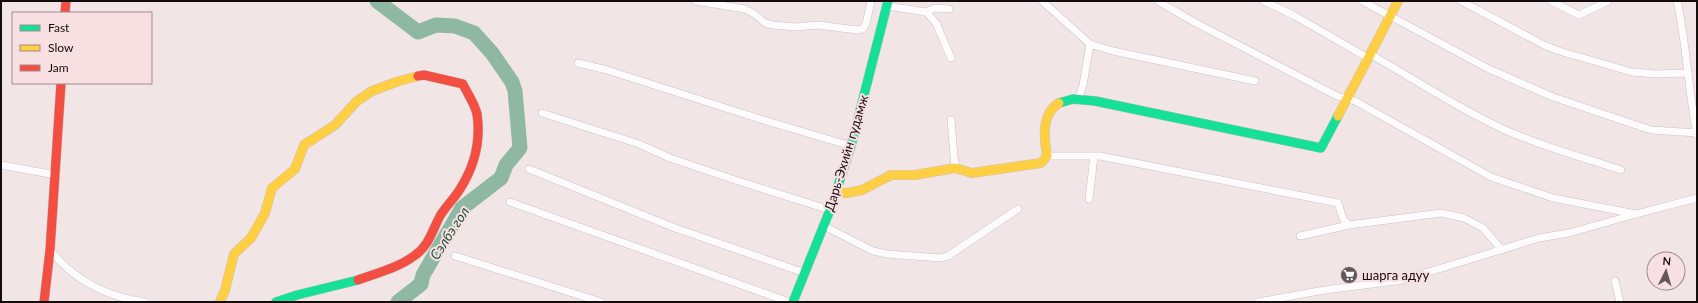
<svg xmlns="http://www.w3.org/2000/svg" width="1698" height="303" font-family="Lato,sans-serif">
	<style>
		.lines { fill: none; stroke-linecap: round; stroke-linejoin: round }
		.river { stroke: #8eb8a1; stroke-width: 15 }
		.street-casing { stroke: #ccc2c3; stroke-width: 8 }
		.fast-casing { stroke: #ccc2c3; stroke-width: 10 }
		.slow-casing { stroke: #ccc2c3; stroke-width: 10 }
		.jam-casing { stroke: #ccc2c3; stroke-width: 10 }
		.street { stroke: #fdfbfb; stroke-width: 7 }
		.fast { stroke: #16e098; stroke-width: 9 }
		.slow { stroke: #ffcf43; stroke-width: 9 }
		.jam { stroke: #f24e42; stroke-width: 9 }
		.labels { text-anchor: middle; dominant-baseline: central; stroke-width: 4; stroke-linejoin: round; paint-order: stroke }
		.street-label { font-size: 13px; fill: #140c0d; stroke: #f8dfe2 }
		.poi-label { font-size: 13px; fill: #140c0d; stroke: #f8dfe2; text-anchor: start }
		.water-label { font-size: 14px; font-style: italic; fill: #1f523b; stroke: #f8dfe2 }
	</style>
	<rect width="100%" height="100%" fill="#f2e5e6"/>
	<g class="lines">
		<path class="river" d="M 377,1 L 418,32 L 436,25 L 455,26 L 474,33 L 492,53 L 512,82 L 515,91 L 520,148 L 506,165 L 501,178 L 462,208 L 423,275 L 421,284 L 398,302"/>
		<g class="street-casing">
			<path id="street" d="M 696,1 L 745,9 L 756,15 L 765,23 L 773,25 L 795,27 L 818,25 L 857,30 L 863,29 L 866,24 L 871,1
				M 1042,1 L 1090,44 L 1113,51 L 1255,81
				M 1158,1 L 1194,22 L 1337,96 L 1355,101 L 1491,177 L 1553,198 L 1636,214
				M 1264,1 L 1295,16 L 1368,58
				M 1362,1 L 1489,69 L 1553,97 L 1651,130 L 1697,133
				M 1461,1 L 1544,45 L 1559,51 L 1632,72 L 1655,74 L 1688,73
				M 1551,1 L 1579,15 L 1608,1
				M 1677,1 C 1687,45 1688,91 1697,135
				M 887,6 L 926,12 L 935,8 L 949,9
				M 926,12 L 936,23 L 951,58
				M 1370,54 C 1414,79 1457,108 1503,129 C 1540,146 1582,157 1621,170
				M 578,63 L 607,70 L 760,119 L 851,146
				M 1078,100 L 1083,85 L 1090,44
				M 542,113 L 639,144 L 670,158 L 735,180 L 830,210
				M 951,120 L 955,168
				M 1047,156 L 1100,156 L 1338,203 L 1343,219 L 1349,225 L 1441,213 L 1464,218 L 1483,228 L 1502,250
				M 1,165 L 56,175
				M 529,169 L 675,228 L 805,273
				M 1089,199 L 1094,156
				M 510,202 L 789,302
				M 824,226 L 873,251 L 887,254 L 940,258 L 948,256 L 1018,209
				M 1300,236 L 1349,225
				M 50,250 C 74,280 107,297 145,302
				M 455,256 L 601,302
				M 1615,281 L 1620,302
				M 1258,302 L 1325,290 L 1403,280 L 1539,238 L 1569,233 L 1636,214 L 1697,198"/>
		</g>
		<g class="fast-casing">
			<path id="fast" d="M 1059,103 L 1073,99 L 1095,101 L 1321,148 L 1338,116
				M 276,302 L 297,295 L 358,280
				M 793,302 L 830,210 L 851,146 L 888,1"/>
		</g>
		<g class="slow-casing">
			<path id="slow" d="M 1338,116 L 1398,1
				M 836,192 L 847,193 L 862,190 L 891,175 L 915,175 L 955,168 L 972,173 L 1041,163 L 1047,156 C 1044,138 1041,114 1059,103
				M 220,302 L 225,290 L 234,254 L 251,238 L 265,213 L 272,188 L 295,169 L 304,145 L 335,125 L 357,101 L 372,91 L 399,81 L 418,76"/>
		</g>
		<g class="jam-casing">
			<path id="jam" d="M 65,13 L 66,1
				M 358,280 C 377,273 398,268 414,256 C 429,246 432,231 440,216 C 446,206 454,199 460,189 C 474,167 481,141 477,114 C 475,104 467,93 463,84 L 424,75 L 418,76
				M 44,302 L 50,250 L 61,83"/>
		</g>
		<use href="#street" class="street"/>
		<use href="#fast" class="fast"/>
		<use href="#slow" class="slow"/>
		<use href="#jam" class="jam"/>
	</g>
	<defs>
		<g id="supermarket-disc" transform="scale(0.9)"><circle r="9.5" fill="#625859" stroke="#f8dfe2"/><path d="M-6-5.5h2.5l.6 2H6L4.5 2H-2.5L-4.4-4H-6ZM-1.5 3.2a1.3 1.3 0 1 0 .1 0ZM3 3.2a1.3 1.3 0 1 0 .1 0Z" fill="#fff"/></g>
	</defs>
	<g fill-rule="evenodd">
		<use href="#supermarket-disc" x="1349" y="275"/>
	</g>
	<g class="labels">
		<g class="street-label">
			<text transform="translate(846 153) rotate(-73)">Дарь-Эхийн гудамж</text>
		</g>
		<g class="poi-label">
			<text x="1362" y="275">шарга адуу</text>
		</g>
		<g class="water-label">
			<text transform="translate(449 233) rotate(-57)">Сэлбэ гол</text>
		</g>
	</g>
	<rect width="1698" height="303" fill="none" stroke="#140c0d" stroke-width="4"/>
	<rect x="12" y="12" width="140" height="72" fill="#f8dfe2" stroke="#9d8b8d"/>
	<rect x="20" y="25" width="20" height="6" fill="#16e098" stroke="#9d8b8d"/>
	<text x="48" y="32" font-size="12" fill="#140c0d">Fast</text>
	<rect x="20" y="45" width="20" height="6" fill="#ffcf43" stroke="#9d8b8d"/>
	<text x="48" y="52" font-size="12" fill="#140c0d">Slow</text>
	<rect x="20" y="65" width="20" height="6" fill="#f24e42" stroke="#9d8b8d"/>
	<text x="48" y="72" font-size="12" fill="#140c0d">Jam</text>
	<g transform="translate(1666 271) rotate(5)"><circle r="19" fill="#f8dfe2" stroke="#9d8b8d"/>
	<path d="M0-3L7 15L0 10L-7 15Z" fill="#625859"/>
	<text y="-6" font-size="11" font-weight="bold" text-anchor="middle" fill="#140c0d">N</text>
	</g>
</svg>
